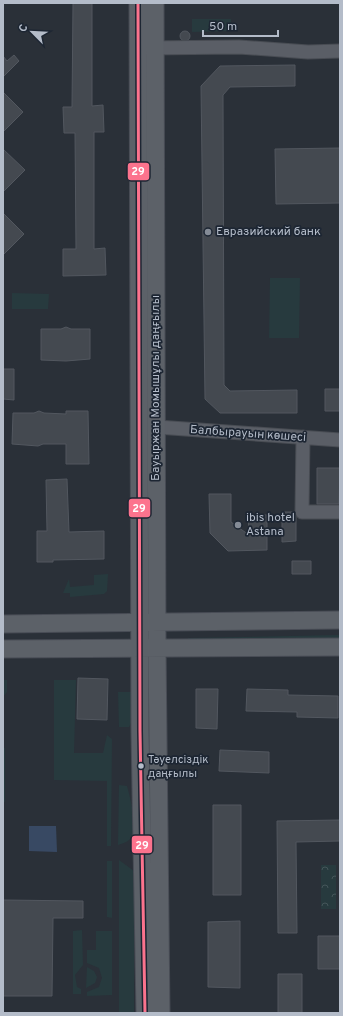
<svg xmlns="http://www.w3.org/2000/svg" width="343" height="1016" font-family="Overpass,sans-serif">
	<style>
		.grass { fill: #273a3e }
		.park { fill: url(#park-crowns) }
		.water { fill: #384963 }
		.building { fill: #444950; stroke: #52575f }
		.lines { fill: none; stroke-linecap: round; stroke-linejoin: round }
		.minor-casing { stroke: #484c53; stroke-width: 15 }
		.major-casing { stroke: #484c55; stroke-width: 19 }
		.minor { stroke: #5a5e66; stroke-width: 13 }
		.major { stroke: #5c6168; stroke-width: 17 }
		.bus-1-casing { stroke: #1d2633; stroke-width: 6 }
		.bus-1 { stroke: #fc738d; stroke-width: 3 }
		.poi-dot { fill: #848b96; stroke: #1d2633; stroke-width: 1.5 }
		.bus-dot { fill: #b4bcc9; stroke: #1d2633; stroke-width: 1.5 }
		.labels { text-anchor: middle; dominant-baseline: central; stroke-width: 3.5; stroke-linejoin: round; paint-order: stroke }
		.bus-label { font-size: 11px; fill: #b4bcc9; stroke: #1d2633; text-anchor: start }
		.poi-label { font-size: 12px; fill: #b4bcc9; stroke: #1d2633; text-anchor: start }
		.street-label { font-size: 12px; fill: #b4bcc9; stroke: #1d2633 }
		.line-badge { stroke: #1d2633; stroke-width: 1.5 }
		.badge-label { font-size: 11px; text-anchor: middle; font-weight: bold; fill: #fff }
	</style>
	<defs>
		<pattern id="park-crowns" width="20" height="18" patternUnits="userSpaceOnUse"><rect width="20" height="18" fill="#273a3e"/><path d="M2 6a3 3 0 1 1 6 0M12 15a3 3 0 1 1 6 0" fill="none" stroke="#445559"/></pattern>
	</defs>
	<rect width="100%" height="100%" fill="#2a3038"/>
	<path class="grass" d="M 192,19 L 231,19 L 231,31 L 192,32 Z
		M 270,278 L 300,278 L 299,338 L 269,338 Z
		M 12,293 L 49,294 L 48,309 L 12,309 Z
		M 108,574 L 107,591 L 104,594 L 70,597 L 70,593 L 63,593 L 69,579 L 70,587 L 94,585 L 94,575 Z
		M 340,635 L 340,642 L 188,645 L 188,638 Z
		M 3,680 L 7,680 L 7,692 L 3,697 Z
		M 54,680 L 76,680 L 74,753 L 103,753 L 107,735 L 112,739 L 111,846 L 107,846 L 107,781 L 54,780 Z
		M 118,692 L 133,692 L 133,719 L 129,727 L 119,727 Z
		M 3,748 L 5,748 L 5,802 L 3,802 Z
		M 119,785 L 127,786 C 130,797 137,823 133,834 C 131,841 124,843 118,845 Z
		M 119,860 L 134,871 L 134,1013 L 119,1013 Z
		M 107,861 L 112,861 L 112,918 L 107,917 Z
		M 82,930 L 83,965 L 75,975 L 77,987 L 81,989 L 81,994 L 73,994 L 73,931 Z
		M 96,931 L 112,931 L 112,995 L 87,996 L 87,992 L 99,987 L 102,978 L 99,968 L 87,963 L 87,950 L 96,950 Z
		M 87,967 L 94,971 L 97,977 L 95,983 L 86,988 Z"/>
	<path class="park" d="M 321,865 L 336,865 L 336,909 L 321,909 Z"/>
	<path class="water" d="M 29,826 L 56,826 L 57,852 L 29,851 Z"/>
	<path class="building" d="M 73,3 L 92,3 L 92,106 L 103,105 L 104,132 L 94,132 L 94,249 L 105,248 L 106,275 L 63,276 L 63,249 L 76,249 L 75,133 L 64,133 L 63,107 L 72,107 Z
		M180 36a5 5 0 1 1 10 0a5 5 0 1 1-10 0Z
		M 14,55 L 19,61 L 3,77 L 3,56 L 7,61 Z
		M 295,65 L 295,86 L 230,87 L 223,95 L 224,385 L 230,391 L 297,390 L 297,413 L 220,413 L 205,399 L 201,86 L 220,66 Z
		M 3,92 L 23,112 L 3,132 Z
		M 340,148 L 340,203 L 276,204 L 275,149 Z
		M 3,149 L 25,170 L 3,192 Z
		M 3,213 L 24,234 L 3,255 Z
		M 66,327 L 71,329 L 90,329 L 90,359 L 66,361 L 41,360 L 41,329 L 61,329 Z
		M 3,369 L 14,369 L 14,400 L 3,399 Z
		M 325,389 L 340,389 L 340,411 L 325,411 Z
		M 39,411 L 44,413 L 66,414 L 66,411 L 88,411 L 89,464 L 66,464 L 66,444 L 43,444 L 38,446 L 12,444 L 13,413 L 34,413 Z
		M 317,468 L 340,468 L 339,504 L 317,504 Z
		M 67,479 L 69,532 L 104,531 L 104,559 L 53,560 L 53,562 L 37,562 L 37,531 L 47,531 L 46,480 Z
		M 209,494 L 231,494 L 231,522 L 249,535 L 248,515 L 267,515 L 267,550 L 228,551 L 210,533 Z
		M 282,512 L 294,512 L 296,517 L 296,541 L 282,542 Z
		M 292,561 L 311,561 L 311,574 L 292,574 Z
		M 78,678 L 108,679 L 107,720 L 77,719 Z
		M 196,689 L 218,689 L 217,729 L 196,728 Z
		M 247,689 L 288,690 L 288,695 L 338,696 L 338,718 L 297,717 L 297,712 L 246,711 Z
		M 220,750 L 269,752 L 269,773 L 219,771 Z
		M 213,805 L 241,805 L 241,895 L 213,895 Z
		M 340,820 L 340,841 L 296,842 L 297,933 L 278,933 L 277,821 Z
		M 3,900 L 83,901 L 83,918 L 53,918 L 52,996 L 3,996 Z
		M 240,921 L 240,988 L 208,987 L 208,922 Z
		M 318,936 L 340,936 L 340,969 L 318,969 Z
		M 278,974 L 302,974 L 302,1013 L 278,1013 Z"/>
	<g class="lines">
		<g class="minor-casing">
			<path id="minor" d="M 146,48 L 239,47 L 308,52 L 340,51
				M 157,427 L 340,440
				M 303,437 L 302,512 L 340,512"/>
		</g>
		<g class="major-casing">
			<path id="major" d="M 138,3 L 140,731 L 145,1013
				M 155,3 L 157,648 L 161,1013
				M 3,624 L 340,620
				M 3,649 L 340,647"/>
		</g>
		<use href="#minor" class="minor"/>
		<use href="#major" class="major"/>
		<g class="bus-1-casing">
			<path id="bus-1" d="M 138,3 L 140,731 L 145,1013"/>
		</g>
		<use href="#bus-1" class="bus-1"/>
	</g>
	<g class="poi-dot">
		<circle cx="208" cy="232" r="4"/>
		<circle cx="238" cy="525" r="4"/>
	</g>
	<circle class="bus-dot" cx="141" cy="766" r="3.5"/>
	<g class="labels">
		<g class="bus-label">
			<text x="148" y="760">Тәуелсіздік<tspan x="148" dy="14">даңғылы</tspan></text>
		</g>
		<g class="poi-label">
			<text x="216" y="232">Евразийский банк</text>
			<text x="246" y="518">ibis hotel<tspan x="246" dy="14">Astana</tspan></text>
		</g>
		<g class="street-label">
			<text transform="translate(156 388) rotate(-90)">Бауыржан Момышұлы даңғылы</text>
			<text transform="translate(248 434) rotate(4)">Балбырауын көшесі</text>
		</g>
	</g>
	<g class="line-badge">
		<rect x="127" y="162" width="23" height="19" rx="4" fill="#fc738d"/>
		<rect x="128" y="498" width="23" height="20" rx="4" fill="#fc738d"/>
		<rect x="131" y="835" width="22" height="19" rx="4" fill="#fc738d"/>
	</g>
	<g class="badge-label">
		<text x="138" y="175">29</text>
		<text x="139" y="512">29</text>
		<text x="142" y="849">29</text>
	</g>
	<rect width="343" height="1016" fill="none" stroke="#b4bcc9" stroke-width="8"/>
	<g transform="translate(32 32) rotate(294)" stroke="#1d2633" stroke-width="3" paint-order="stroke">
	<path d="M0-3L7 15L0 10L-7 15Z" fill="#b4bcc9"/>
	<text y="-6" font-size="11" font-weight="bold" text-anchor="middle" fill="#b4bcc9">С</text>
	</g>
	<path d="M203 30v6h75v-6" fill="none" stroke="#b4bcc9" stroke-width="2"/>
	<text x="209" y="30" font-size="12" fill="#b4bcc9" stroke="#1d2633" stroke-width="3" paint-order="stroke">50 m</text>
</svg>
